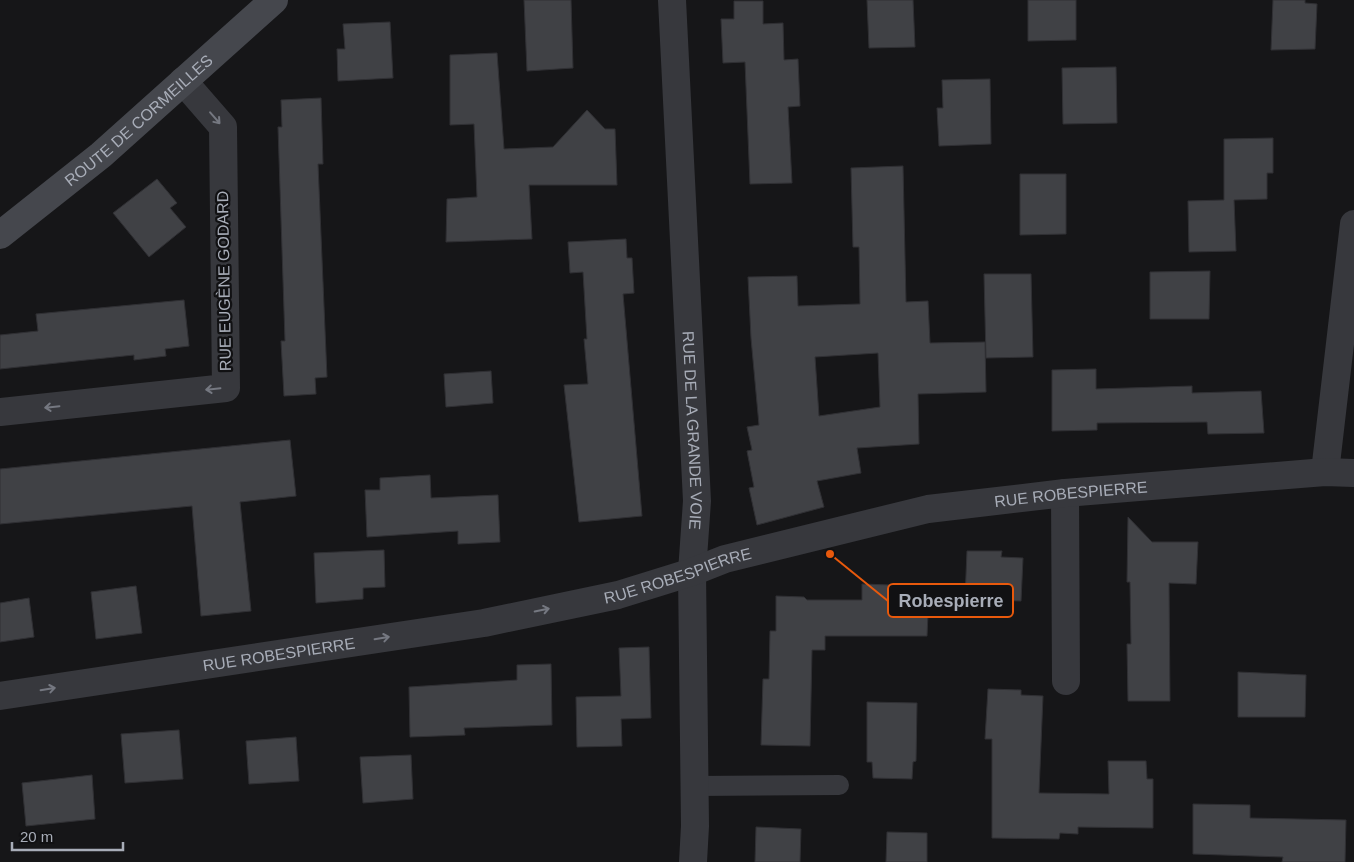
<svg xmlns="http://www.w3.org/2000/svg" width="1354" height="862" font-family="Arial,sans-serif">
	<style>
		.building { fill: #404145; stroke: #303034; fill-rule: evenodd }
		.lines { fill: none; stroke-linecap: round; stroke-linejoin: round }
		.service { stroke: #37383d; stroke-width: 20 }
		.minor { stroke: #37383d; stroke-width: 28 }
		.secondary { stroke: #45474d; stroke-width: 28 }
		.oneway { stroke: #757881 }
		.labels { text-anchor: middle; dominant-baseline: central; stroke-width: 4.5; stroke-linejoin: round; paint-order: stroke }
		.street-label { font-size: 16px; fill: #a8adb8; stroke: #111113 }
		.leader { fill: none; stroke: #e8590c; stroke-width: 2 }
		.callout-dot { fill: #e8590c; stroke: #111113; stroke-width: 2 }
		.callout { fill: #111113; stroke: #e8590c; stroke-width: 2 }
		.callout-label { font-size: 18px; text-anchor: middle; font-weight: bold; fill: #a8adb8 }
	</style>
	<rect width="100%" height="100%" fill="#161618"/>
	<path class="building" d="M 524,0 L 571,0 L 573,68 L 527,71 Z
		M 867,0 L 913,0 L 915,47 L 869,48 Z
		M 1028,0 L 1076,0 L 1076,40 L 1028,41 Z
		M 1273,0 L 1305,0 L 1305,3 L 1317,4 L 1315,49 L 1271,50 Z
		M 734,1 L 763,1 L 763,24 L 783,23 L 784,60 L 798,59 L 800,106 L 788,107 L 792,183 L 750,184 L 745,62 L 723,63 L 721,19 L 734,19 Z
		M 390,22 L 393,78 L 338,81 L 337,49 L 345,49 L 343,24 Z
		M 497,53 L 504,149 L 553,147 L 587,110 L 605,129 L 615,129 L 617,185 L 529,185 L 532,239 L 446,242 L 447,199 L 477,197 L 474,124 L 450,125 L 450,55 Z
		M 1116,67 L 1117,123 L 1063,124 L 1062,68 Z
		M 990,79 L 991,144 L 939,146 L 937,108 L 943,108 L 942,80 Z
		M 321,98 L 323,164 L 318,164 L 327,377 L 315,378 L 316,394 L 284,396 L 281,341 L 285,341 L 278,127 L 282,127 L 281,100 Z
		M 1273,138 L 1273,173 L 1267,173 L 1267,199 L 1234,200 L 1236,251 L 1189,252 L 1188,201 L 1224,200 L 1224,139 Z
		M 903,166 L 906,302 L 928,301 L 930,343 L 985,342 L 986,392 L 918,394 L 919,444 L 857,448 L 861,473 L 817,481 L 824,507 L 757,525 L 749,488 L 754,487 L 747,451 L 752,450 L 747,427 L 759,425 L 751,338 L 748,277 L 797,276 L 798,306 L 860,304 L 859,247 L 853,247 L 851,168 ZM 878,353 L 880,407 L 819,416 L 815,357 Z
		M 1020,174 L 1066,174 L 1066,234 L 1020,235 Z
		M 157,179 L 177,203 L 170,208 L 186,227 L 149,257 L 113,213 Z
		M 626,239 L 627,258 L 632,258 L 634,293 L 623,294 L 642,516 L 579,522 L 564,385 L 588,384 L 584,339 L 587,339 L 583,272 L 570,273 L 568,242 Z
		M 1210,271 L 1209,319 L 1150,319 L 1150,272 Z
		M 984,274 L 1031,274 L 1033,357 L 986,358 Z
		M 184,300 L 189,346 L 165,349 L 166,356 L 134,360 L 134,355 L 0,369 L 0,335 L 38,331 L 36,314 Z
		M 1096,369 L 1096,389 L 1192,386 L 1192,393 L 1261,391 L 1264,433 L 1208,434 L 1207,422 L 1097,423 L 1097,430 L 1052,431 L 1052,370 Z
		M 491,371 L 493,403 L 446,407 L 444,374 Z
		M 290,440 L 296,496 L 240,502 L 251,611 L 201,616 L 192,506 L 0,524 L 0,469 Z
		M 430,475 L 431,498 L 498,495 L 500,542 L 458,544 L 458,531 L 367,537 L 365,490 L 380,490 L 380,478 Z
		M 1128,517 L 1152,542 L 1198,542 L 1196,584 L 1169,583 L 1170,701 L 1128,701 L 1127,644 L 1131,644 L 1130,582 L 1127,582 Z
		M 384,550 L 385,587 L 363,588 L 363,599 L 316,603 L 314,553 Z
		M 967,551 L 1002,551 L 1001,557 L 1023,558 L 1021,601 L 965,599 Z
		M 862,584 L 890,585 L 891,590 L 929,591 L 927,636 L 825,636 L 825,650 L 812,650 L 810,746 L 761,745 L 763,679 L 769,679 L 770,631 L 776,631 L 776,596 L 804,597 L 807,600 L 862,600 Z
		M 136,586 L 142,633 L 96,639 L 91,592 Z
		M 29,598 L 34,637 L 0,642 L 0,603 Z
		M 649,647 L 651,718 L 621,719 L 622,746 L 577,747 L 576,697 L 621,696 L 619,648 Z
		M 551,664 L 552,725 L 464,728 L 465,735 L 410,737 L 409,687 L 517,680 L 517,665 Z
		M 1238,672 L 1306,675 L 1305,717 L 1238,717 Z
		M 988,689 L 1021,690 L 1021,695 L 1043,696 L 1039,793 L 1109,794 L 1108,761 L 1146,761 L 1147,779 L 1153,779 L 1153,828 L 1078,827 L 1078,834 L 1060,833 L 1059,839 L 992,838 L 992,739 L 985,739 Z
		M 867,702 L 917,703 L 916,761 L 913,762 L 912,779 L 873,778 L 872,762 L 867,762 Z
		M 179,730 L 183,779 L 125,783 L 121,734 Z
		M 296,737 L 299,781 L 249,784 L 246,741 Z
		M 411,755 L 413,799 L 363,803 L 360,757 Z
		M 92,775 L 95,819 L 26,826 L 22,783 Z
		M 1193,804 L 1250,805 L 1250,818 L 1346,820 L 1345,862 L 1282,862 L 1283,857 L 1193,854 Z
		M 756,827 L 801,829 L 800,862 L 755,862 Z
		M 887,832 L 927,833 L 927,862 L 886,862 Z"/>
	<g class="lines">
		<path class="service" d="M 694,786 L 839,785"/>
		<g class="minor">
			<path id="s1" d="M 672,0 L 697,501 L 692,572 L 695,826 L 693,862"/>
			<path d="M 0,412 L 226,388 L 223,127 L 183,81"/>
			<path d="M 1325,472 L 1354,224"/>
			<path d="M 1065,493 L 1066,681"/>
			<path id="s2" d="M 0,696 L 484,623 L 618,595 L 692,572 L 725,559 L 928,509 L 1065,493 L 1325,472 L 1354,473"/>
		</g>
		<path class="secondary" id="s3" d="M 0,235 L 101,155 L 274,0"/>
	</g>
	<defs><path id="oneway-shaft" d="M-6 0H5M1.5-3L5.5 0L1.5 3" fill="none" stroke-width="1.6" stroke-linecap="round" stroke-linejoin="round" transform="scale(1.25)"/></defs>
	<g class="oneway">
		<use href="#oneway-shaft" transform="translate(215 118) rotate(49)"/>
		<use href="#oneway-shaft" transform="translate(213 389) rotate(174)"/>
		<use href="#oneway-shaft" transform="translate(52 407) rotate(174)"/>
		<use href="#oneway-shaft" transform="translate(542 610) rotate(-12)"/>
		<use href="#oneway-shaft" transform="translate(382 638) rotate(-9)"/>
		<use href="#oneway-shaft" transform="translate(48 689) rotate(-9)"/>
	</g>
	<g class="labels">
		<g class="street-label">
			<text stroke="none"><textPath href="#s3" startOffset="180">ROUTE DE CORMEILLES</textPath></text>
			<text transform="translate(224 281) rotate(-91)">RUE EUGÈNE GODARD</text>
			<text stroke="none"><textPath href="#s1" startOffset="431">RUE DE LA GRANDE VOIE</textPath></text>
			<text stroke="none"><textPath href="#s2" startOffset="1092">RUE ROBESPIERRE</textPath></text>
			<text stroke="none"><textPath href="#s2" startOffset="689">RUE ROBESPIERRE</textPath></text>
			<text stroke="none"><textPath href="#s2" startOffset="282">RUE ROBESPIERRE</textPath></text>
		</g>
	</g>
	<path class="leader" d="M830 554L888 601"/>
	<circle class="callout-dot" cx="830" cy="554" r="5"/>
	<rect class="callout" x="888" y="584" width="125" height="33" rx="5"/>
	<g class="callout-label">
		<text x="951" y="607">Robespierre</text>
	</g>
	<path d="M12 842v8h111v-8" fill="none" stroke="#a8adb8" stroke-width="2.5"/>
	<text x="20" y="842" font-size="15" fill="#a8adb8" stroke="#111113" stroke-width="4" paint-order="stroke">20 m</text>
</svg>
